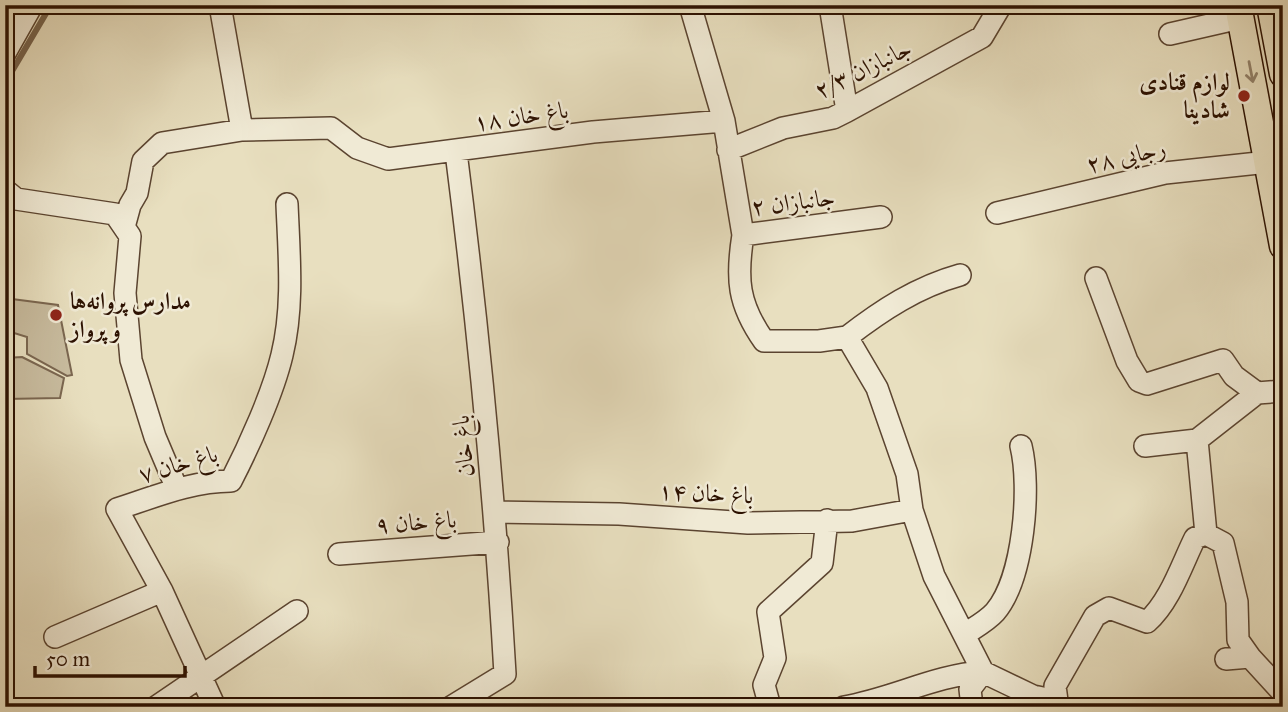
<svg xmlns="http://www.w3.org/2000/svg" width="1288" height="712" font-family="'IM FELL Great Primer',Amiri,serif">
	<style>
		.grass { fill: #c8bc9f; stroke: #7a6650; stroke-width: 2 }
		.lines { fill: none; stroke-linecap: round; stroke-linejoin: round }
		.stream { stroke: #76634c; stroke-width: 6 }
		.building { fill: #8e7c64; stroke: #2c1101; stroke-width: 2 }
		.minor-casing { stroke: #5b4430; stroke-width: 24 }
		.major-casing { stroke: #2c1101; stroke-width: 29 }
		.minor { stroke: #f0ead5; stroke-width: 21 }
		.major { stroke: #e8dfbf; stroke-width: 26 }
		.oneway { stroke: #93826a }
		.poi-dot { fill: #8f2418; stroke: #f0ead5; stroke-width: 2.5 }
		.labels { text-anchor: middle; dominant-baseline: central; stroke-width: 5; stroke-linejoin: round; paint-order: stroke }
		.street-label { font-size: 24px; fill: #2c1101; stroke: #f0ead5 }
		.poi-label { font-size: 24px; font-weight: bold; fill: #2c1101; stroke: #f0ead5; text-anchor: end }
	</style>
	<rect width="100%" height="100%" fill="#e8dfbf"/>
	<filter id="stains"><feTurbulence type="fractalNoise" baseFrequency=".00286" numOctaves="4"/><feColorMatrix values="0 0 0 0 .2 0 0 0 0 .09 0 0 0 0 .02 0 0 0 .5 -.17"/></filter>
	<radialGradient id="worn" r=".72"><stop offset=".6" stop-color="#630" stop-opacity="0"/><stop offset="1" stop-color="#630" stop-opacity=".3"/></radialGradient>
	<path class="grass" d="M 12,299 L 58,305 L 72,375 L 67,376 L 27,354 L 27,337 L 14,333 Z
		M 22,357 L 64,378 L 60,398 L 5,399 L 5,358 Z"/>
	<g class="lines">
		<path class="stream" d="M 5,83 L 51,5"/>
	</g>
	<path class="building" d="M 1001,698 L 1014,701 L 1031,707 L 983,707 L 982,699 Z"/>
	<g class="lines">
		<g class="minor-casing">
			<path id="minor" d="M 220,5 L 242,130
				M 690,5 L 724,121 L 743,235 L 881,217
				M 830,5 L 847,111
				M 1170,34 L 1240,18
				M 5,53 L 32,5
				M 728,150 L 783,128 L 833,118 L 847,111 L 982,37 L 1001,5
				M 5,190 L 16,199 L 115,214 L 130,236 L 125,293 L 131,360 L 155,437 L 177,489
				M 997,213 L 1165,173 L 1268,162
				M 124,227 L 130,205 L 137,193 L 143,161 L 162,143 L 242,130 L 331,128 L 357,148 L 388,159 L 593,132 L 724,121
				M 743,235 C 736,279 738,304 764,341 L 819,341 L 847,337 L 877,388 L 907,474 L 912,510 L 934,576 L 983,672 L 1033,696 L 1057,701 L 1060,707
				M 1096,278 L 1127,361 L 1139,381 L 1147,384 L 1223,360 L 1234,376 L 1257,393
				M 847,337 C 882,310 917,287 960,275
				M 1197,440 L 1206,534
				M 1145,446 L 1197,440 L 1257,393 L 1283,391
				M 495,512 L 619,514 L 748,523 L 852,521 L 912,510
				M 339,554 L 498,542
				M 965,634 C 974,628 987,621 995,612 C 1024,578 1031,487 1021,446
				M 55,637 L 162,591
				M 1226,659 L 1250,657 L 1283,693
				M 1057,701 L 1055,686 L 1095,616 L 1109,608 L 1147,622 C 1170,602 1182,564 1195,538 L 1206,534 L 1223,543 L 1237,602 L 1238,640 L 1250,657
				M 156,707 L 297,611
				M 215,707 L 162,591 L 117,509 C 154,497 192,481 231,481 C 249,446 273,393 282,355 C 294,306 289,254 287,204
				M 451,707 L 505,674 C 495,499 478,325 456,152
				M 770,707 L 764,685 L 775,658 L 768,612 L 822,563 L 827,520
				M 844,707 C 892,699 935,675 983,672
				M 972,707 L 970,689 L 983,672"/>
		</g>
		<g class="major-casing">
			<path id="major" d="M 1238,5 L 1283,246
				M 1270,5 L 1283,74"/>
		</g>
		<use href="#minor" class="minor"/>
		<use href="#major" class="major"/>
	</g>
	<defs><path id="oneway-shaft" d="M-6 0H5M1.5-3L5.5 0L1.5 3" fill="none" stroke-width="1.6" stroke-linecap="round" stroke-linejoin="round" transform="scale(1.75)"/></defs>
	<use class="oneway" href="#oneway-shaft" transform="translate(1251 72) rotate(79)"/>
	<g class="poi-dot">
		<circle cx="1244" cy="96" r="7"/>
		<circle cx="56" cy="315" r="7"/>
	</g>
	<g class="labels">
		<g class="street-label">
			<text transform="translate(863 69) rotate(-26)">جانبازان ۲/۳</text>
			<text transform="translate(521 116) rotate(-8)">باغ خان ۱۸</text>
			<text transform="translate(1126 156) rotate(-13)">رجایی ۲۸</text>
			<text transform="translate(793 202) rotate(-7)">جانبازان ۲</text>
			<text transform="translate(463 446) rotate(-95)">باغ خان</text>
			<text transform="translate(178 464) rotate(-16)">باغ خان ۷</text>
			<text transform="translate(706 493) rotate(3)">باغ خان ۱۴</text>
			<text transform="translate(416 522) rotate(-4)">باغ خان ۹</text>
		</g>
		<g class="poi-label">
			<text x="1230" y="82">لوازم قنادی<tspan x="1230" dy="28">شادینا</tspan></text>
			<text x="70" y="301" text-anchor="start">مدارس پروانه‌ها<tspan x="70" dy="28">و پرواز</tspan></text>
		</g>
	</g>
	<rect width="1288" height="712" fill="none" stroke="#e8dfbf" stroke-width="28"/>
	<rect x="7" y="7" width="1274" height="698" fill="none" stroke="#2c1101" stroke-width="3.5"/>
	<rect x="14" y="14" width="1260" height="684" fill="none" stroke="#2c1101" stroke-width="2"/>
	<path d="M35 666v10h150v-10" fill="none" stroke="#2c1101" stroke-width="3.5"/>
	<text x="46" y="666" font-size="21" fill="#2c1101" stroke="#f0ead5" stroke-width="5" paint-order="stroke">50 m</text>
	<rect width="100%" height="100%" filter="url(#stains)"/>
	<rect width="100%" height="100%" fill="url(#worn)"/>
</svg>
